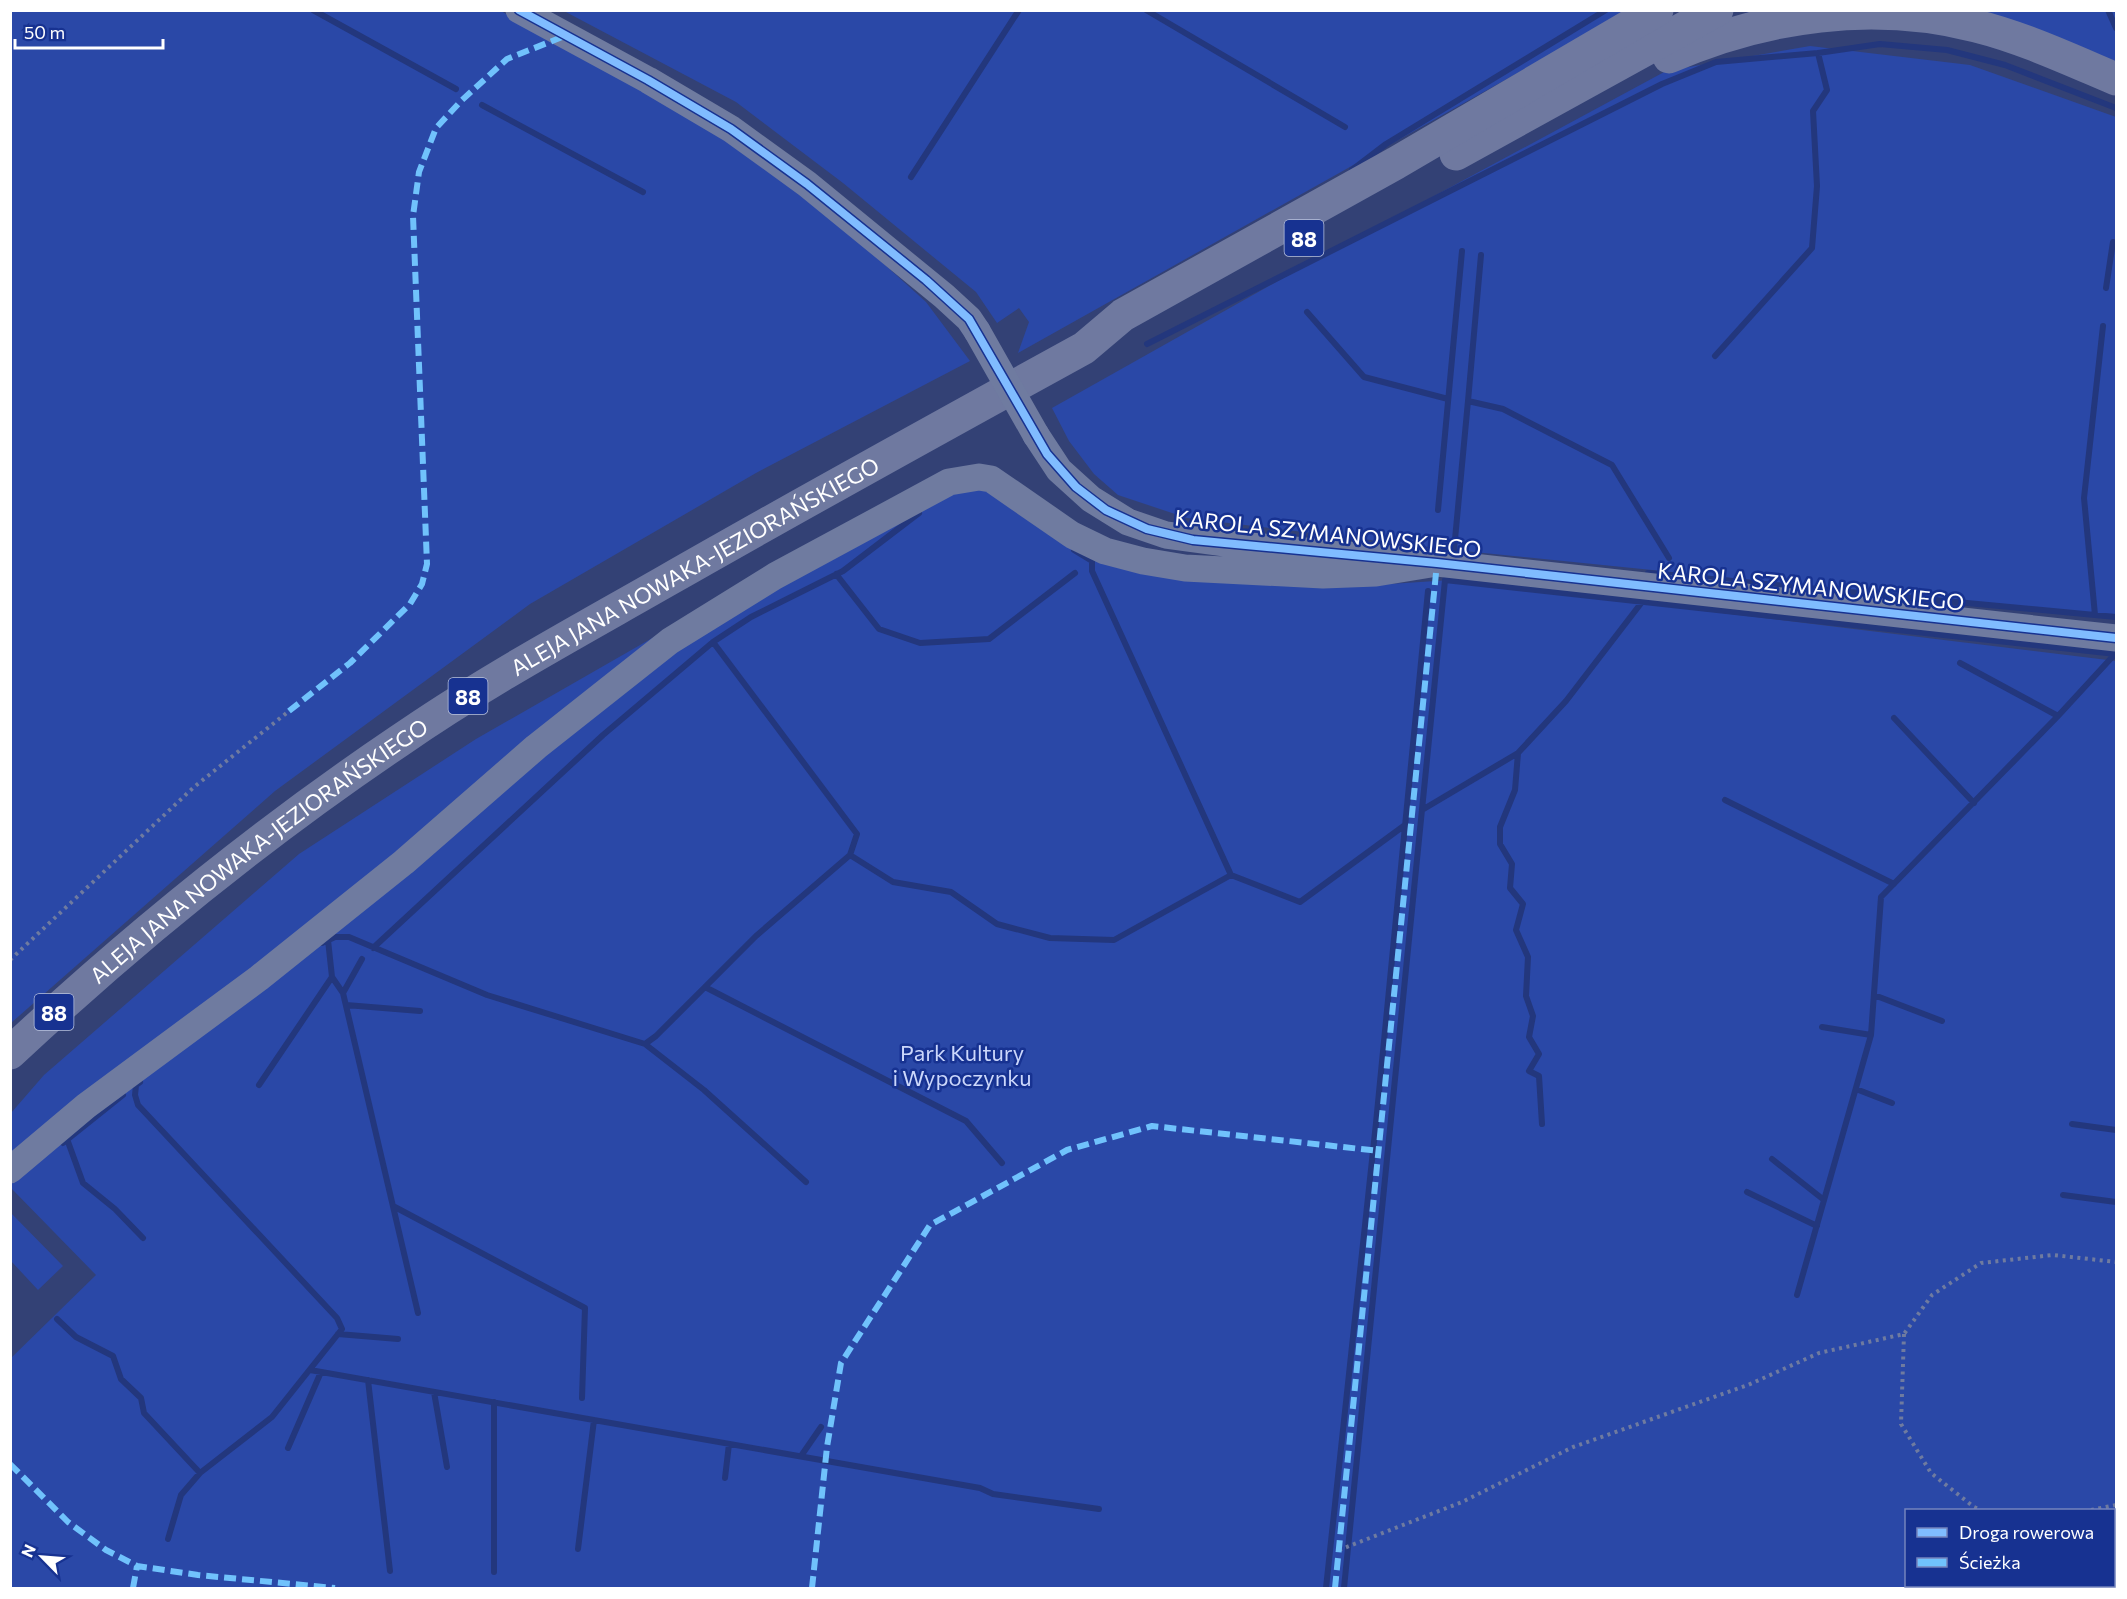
<svg xmlns="http://www.w3.org/2000/svg" width="2127" height="1599" font-family="Commissioner,sans-serif">
	<style>
		.green { fill: #2a48a7; fill-rule: evenodd }
		.lines { fill: none; stroke-linecap: round; stroke-linejoin: round }
		.stream { stroke: #23377d; stroke-width: 6 }
		.path { stroke: #6f7ba0; stroke-width: 4; stroke-dasharray: 3 4.5; stroke-linecap: butt }
		.minor { stroke: #6f7ba0; stroke-width: 27 }
		.major { stroke: #6f79a0; stroke-width: 33 }
		.minor-bridge { stroke: #6f7ba0; stroke-width: 27 }
		.quiet { stroke: #70c2fc; stroke-width: 6; stroke-dasharray: 12 6; stroke-linecap: butt }
		.cycleway-casing { stroke: #173291; stroke-width: 11 }
		.cycleway { stroke: #80bcff; stroke-width: 8 }
		.labels { text-anchor: middle; dominant-baseline: central; stroke-width: 5; stroke-linejoin: round; paint-order: stroke }
		.shield { fill: #173291; stroke: #b9c2de; stroke-width: 1.5 }
		.shield-label { font-size: 21px; font-weight: bold; fill: #fff }
		.street-label { font-size: 22px; fill: #fff; stroke: #173291 }
		.park-label { font-size: 22px; fill: #cbd7fb; stroke: #173291 }
	</style>
	<rect width="100%" height="100%" fill="#334175"/>
	<path class="green" d="M 11,11 L 501,11 L 724,138 L 831,216 L 926,302 L 970,361 L 756,473 L 530,604 L 275,791 L 11,1023 Z
		M 564,11 L 1628,11 L 1018,353 L 1029,322 L 1019,308 L 997,323 L 976,292 L 843,183 L 736,102 Z
		M 1942,11 L 2114,11 L 2116,15 L 2116,70 Z
		M 1810,46 L 1970,65 L 2116,117 L 2116,617 L 1454,550 L 1187,518 L 1118,495 L 1094,474 L 1069,441 L 1052,408 L 1301,268 L 1666,71 Z
		M 958,468 L 1077,547 L 1359,586 L 1451,580 L 2116,661 L 2116,1588 L 11,1588 L 10,1359 L 96,1275 L 11,1188 L 11,1113 L 44,1075 L 299,854 L 476,739 L 729,594 ZM 1906,1510 L 2114,1510 L 2114,1586 L 1906,1586 Z
		M 10,1212 L 63,1266 L 38,1290 L 11,1261 Z"/>
	<g class="lines">
		<path class="stream" d="M 313,10 L 456,89
			M 1146,10 L 1345,127
			M 2108,10 L 2116,28
			M 1749,13 L 1755,10
			M 482,105 L 643,192
			M 1352,170 L 1386,144 L 1606,10
			M 911,177 L 1019,10
			M 2106,288 L 2113,242
			M 1307,312 L 1364,377 L 1448,399
			M 1147,344 L 1662,84 L 1716,62 L 1818,53 L 1880,44 L 1947,50 L 2005,65 L 2116,108
			M 1715,356 L 1812,248 L 1817,186 L 1813,111 L 1827,90 L 1818,53
			M 1468,401 L 1481,255
			M 1438,510 L 1462,251
			M 1074,550 L 1092,561 L 1092,571 L 1231,875 L 1300,902 L 1405,825
			M 1461,555 L 1454,550 L 1468,401 L 1503,409 L 1612,465 L 1669,558
			M 1648,573 L 2116,617
			M 836,574 L 879,629 L 920,643 L 989,639 L 1075,573
			M 2095,615 L 2084,498 L 2103,326
			M 1960,663 L 2058,716
			M 1894,718 L 1974,803
			M 1725,800 L 1894,884
			M 1422,810 L 1518,753
			M 850,855 L 893,882 L 951,892 L 997,924 L 1050,938 L 1114,940 L 1231,875
			M 328,940 L 332,977 L 343,993 L 418,1313
			M 322,943 L 335,937 L 349,937 L 487,995 L 645,1044 L 656,1036 L 756,936 L 850,855 L 857,834 L 713,642
			M 373,948 L 603,735 L 713,642 L 751,617 L 843,571 L 919,513
			M 705,987 L 966,1121 L 1002,1163
			M 343,993 L 362,959
			M 1874,995 L 1942,1021
			M 346,1005 L 420,1011
			M 1822,1027 L 1871,1035
			M 645,1044 L 704,1090 L 806,1182
			M 140,1082 L 136,1085 L 135,1095 L 138,1105 L 337,1318 L 342,1329 L 272,1417 L 200,1473 L 181,1495 L 168,1539
			M 259,1085 L 332,977
			M 1856,1089 L 1892,1103
			M 1542,1124 L 1539,1076 L 1529,1071 L 1539,1054 L 1529,1037 L 1533,1016 L 1526,996 L 1528,957 L 1516,930 L 1523,904 L 1510,888 L 1512,864 L 1500,844 L 1500,827 L 1515,790 L 1518,753 L 1566,701 L 1642,602
			M 2072,1124 L 2116,1130
			M 67,1139 L 83,1183 L 115,1209 L 143,1238
			M 63,1143 L 123,1095
			M 1772,1159 L 1824,1200
			M 1747,1192 L 1817,1226
			M 2063,1195 L 2116,1202
			M 393,1206 L 585,1308 L 582,1398
			M 1797,1295 L 1871,1035 L 1881,897 L 2058,716 L 2115,654
			M 57,1319 L 76,1337 L 113,1356 L 121,1379 L 141,1398 L 144,1413 L 200,1473
			M 338,1334 L 398,1339
			M 310,1370 L 980,1488 L 993,1494 L 1099,1509
			M 368,1380 L 390,1571
			M 434,1392 L 447,1467
			M 494,1402 L 494,1572
			M 288,1448 L 321,1372
			M 801,1456 L 821,1427
			M 725,1478 L 729,1444
			M 578,1549 L 594,1420
			M 1326,1588 L 1376,1123 L 1428,591
			M 1344,1588 L 1445,580 L 2116,654"/>
		<path class="path" d="M 10,960 L 194,787 L 289,711
			M 1904,1334 L 1901,1424 L 1931,1473 L 1974,1507 L 1981,1510
			M 2091,1510 L 2116,1505
			M 1339,1550 L 1462,1502 L 1573,1447 L 1748,1385 L 1819,1353 L 1904,1334 L 1932,1295 L 1981,1263 L 2053,1255 L 2116,1262"/>
		<path class="minor" d="M 519,10 L 648,80 L 731,129 L 807,184 L 944,296 L 969,319 L 977,331
			M 1036,435 L 1059,470 L 1091,499 L 1128,522 L 1166,535 L 1240,545 L 1437,563 L 2116,638
			M 10,1170 L 86,1106 L 259,978 L 404,862 L 536,747 L 670,641 L 775,576 L 949,482 L 979,477 L 991,479 L 1072,535 L 1105,551 L 1143,561 L 1185,568 L 1323,575 L 1376,573 L 1437,563"/>
		<g class="major">
			<path d="M 1669,57 C 1765,15 1873,0 1976,26 C 2024,38 2071,60 2116,79"/>
			<path d="M 1456,154 L 1717,10"/>
			<path id="s1" d="M 10,1053 C 132,939 261,834 399,741 C 484,682 575,633 666,581 C 804,502 944,425 1084,348 L 1123,315 L 1396,163 L 1657,10"/>
		</g>
		<path class="minor-bridge" d="M 977,331 L 1036,435"/>
		<path class="quiet" d="M 289,711 L 350,663 L 410,604 L 422,584 L 427,564 L 413,216 L 419,172 L 436,128 L 461,101 L 507,59 L 567,35
			M 10,1464 L 68,1522 L 106,1550 L 137,1566 L 198,1575 L 335,1588
			M 133,1588 L 137,1566
			M 812,1588 L 827,1447 L 841,1363 L 930,1225 L 1067,1150 L 1152,1126 L 1379,1151
			M 1335,1588 L 1437,563"/>
		<g class="cycleway-casing">
			<path id="cycleway" d="M 519,10 L 648,80 L 731,129 L 807,184 L 926,280 L 969,319 L 1047,454 L 1076,487 L 1106,510 L 1147,529 L 1193,540 L 1437,563 L 2116,638"/>
		</g>
		<use href="#cycleway" class="cycleway"/>
	</g>
	<g class="labels">
		<g class="shield">
			<rect x="1284.5" y="220" width="39" height="36" rx="4.5"/>
			<rect x="448.5" y="678" width="39" height="36" rx="4.5"/>
			<rect x="34.5" y="994" width="39" height="36" rx="4.5"/>
		</g>
		<g class="shield-label">
			<text x="1304" y="238">88</text>
			<text x="468" y="696">88</text>
			<text x="54" y="1012">88</text>
		</g>
		<g class="street-label">
			<text transform="translate(1328 533) rotate(6)">KAROLA SZYMANOWSKIEGO</text>
			<text stroke="none"><textPath href="#s1" startOffset="843">ALEJA JANA NOWAKA-JEZIORAŃSKIEGO</textPath></text>
			<text transform="translate(1811 586) rotate(6)">KAROLA SZYMANOWSKIEGO</text>
			<text stroke="none"><textPath href="#s1" startOffset="321">ALEJA JANA NOWAKA-JEZIORAŃSKIEGO</textPath></text>
		</g>
		<g class="park-label">
			<text x="962" y="1052">Park Kultury<tspan x="962" dy="25">i Wypoczynku</tspan></text>
		</g>
	</g>
	<rect width="2127" height="1599" fill="none" stroke="#ffffff" stroke-width="24"/>
	<rect x="1905" y="1509" width="210" height="78" fill="#173291" stroke="#7484bd" stroke-width="1.5"/>
	<rect x="1917" y="1528" width="30" height="9" fill="#80bcff" stroke="#7484bd" stroke-width="1.5"/>
	<text x="1959" y="1539" font-size="18" fill="#ffffff">Droga rowerowa</text>
	<rect x="1917" y="1558" width="30" height="9" fill="#70c2fc" stroke="#7484bd" stroke-width="1.5"/>
	<text x="1959" y="1569" font-size="18" fill="#ffffff">Ścieżka</text>
	<g transform="translate(42 1557) rotate(295)" stroke="#173291" stroke-width="4.5" paint-order="stroke">
	<path d="M0-4.5L10 22L0 15L-10 22Z" fill="#ffffff"/>
	<text y="-9" font-size="16" font-weight="bold" text-anchor="middle" fill="#ffffff">N</text>
	</g>
	<path d="M15 39v9h148v-9" fill="none" stroke="#ffffff" stroke-width="3"/>
	<text x="24" y="39" font-size="18" fill="#ffffff" stroke="#173291" stroke-width="4.5" paint-order="stroke">50 m</text>
</svg>
